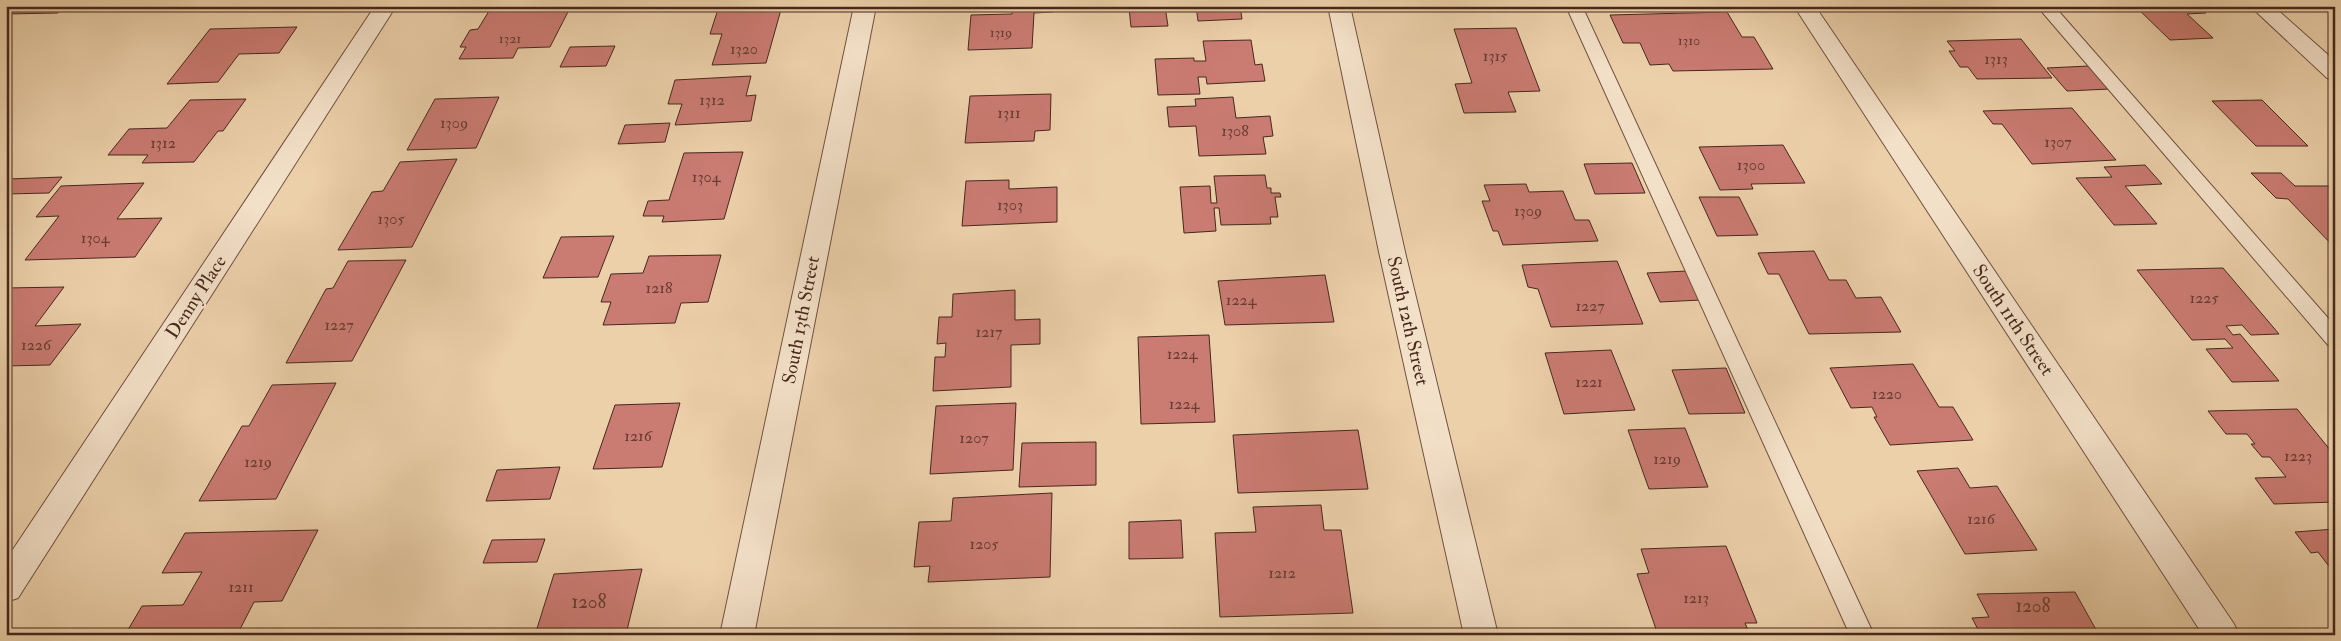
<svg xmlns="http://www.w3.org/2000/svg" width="2341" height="641" font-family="'IM FELL Double Pica',serif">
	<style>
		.building { fill: #ca7b72; stroke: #47281d }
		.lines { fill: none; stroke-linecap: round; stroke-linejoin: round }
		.lane-casing { stroke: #705240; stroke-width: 2 }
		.street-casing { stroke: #705240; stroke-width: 2 }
		.lane { fill: #f3e0c8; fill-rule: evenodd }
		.street { fill: #f3e0c8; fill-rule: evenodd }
		.labels { text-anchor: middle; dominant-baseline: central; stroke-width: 5; stroke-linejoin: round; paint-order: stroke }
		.far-number-label { font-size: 14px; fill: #683d32 }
		.number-label { font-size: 16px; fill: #683d32 }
		.street-label { font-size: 19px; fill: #47281d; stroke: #f3e0c8 }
		.near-number-label { font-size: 19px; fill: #683d32 }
	</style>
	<rect width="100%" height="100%" fill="#ecd0aa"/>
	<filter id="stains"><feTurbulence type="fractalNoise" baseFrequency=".004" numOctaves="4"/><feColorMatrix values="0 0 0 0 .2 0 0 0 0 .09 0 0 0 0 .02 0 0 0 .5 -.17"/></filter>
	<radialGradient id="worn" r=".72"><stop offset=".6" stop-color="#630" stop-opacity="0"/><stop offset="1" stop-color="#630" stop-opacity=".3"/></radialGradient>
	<path class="building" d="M 6,6 L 64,6 L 58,13 L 6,14 Z
		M 236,6 L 314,6 L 312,8 L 233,10 Z
		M 492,6 L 571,6 L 550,47 L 518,48 L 513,58 L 459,59 L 466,47 L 460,47 L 470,30 L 478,29 Z
		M 719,6 L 782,6 L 766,63 L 712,65 L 722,34 L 710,34 Z
		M 1012,6 L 1053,6 L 1053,12 L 1034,13 L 1032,48 L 968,50 L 971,15 L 1012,14 Z
		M 1165,6 L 1168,26 L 1131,27 L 1129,8 Z
		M 1196,6 L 1240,6 L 1242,19 L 1198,21 Z
		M 1907,6 L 1959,6 L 1962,10 L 1910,11 Z
		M 2135,6 L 2198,6 L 2206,13 L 2187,14 L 2213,38 L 2170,40 Z
		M 1727,12 L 1742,37 L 1754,37 L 1773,69 L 1673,71 L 1669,64 L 1650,65 L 1640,43 L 1623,43 L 1610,15 Z
		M 297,27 L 279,53 L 239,54 L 218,82 L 167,84 L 210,29 Z
		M 1516,28 L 1540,91 L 1508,92 L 1516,112 L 1464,113 L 1455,84 L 1472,83 L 1454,29 Z
		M 2021,39 L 2052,78 L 1977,79 L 1968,67 L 1960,67 L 1949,51 L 1955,51 L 1947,41 Z
		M 1251,40 L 1255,65 L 1262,64 L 1265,81 L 1207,84 L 1206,77 L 1198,77 L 1200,94 L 1158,95 L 1155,59 L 1194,58 L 1194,61 L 1206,61 L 1203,41 Z
		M 615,46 L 606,66 L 560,67 L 570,47 Z
		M 2089,66 L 2110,89 L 2067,91 L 2047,68 Z
		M 751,76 L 746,96 L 756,95 L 751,121 L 675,125 L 682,104 L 668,104 L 675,80 Z
		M 1051,94 L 1050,130 L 1035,131 L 1034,141 L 965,143 L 970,96 Z
		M 499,97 L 476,148 L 407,150 L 435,99 Z
		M 1233,97 L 1236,118 L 1270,116 L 1273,136 L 1263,137 L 1266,154 L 1199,156 L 1196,126 L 1169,127 L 1167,107 L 1196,106 L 1195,99 Z
		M 246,99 L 223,131 L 218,131 L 194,162 L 142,163 L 148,155 L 108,155 L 129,129 L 167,128 L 190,100 Z
		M 2262,100 L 2308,146 L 2256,146 L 2212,101 Z
		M 2072,108 L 2116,160 L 2032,164 L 2002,124 L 1993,124 L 1983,111 Z
		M 670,123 L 665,142 L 618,144 L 625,125 Z
		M 1783,145 L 1805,183 L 1751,184 L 1753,189 L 1720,190 L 1699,147 Z
		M 743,152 L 724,219 L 662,222 L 664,216 L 643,216 L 648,201 L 669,200 L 684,153 Z
		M 457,159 L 412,247 L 338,250 L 372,192 L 383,191 L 400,162 Z
		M 1632,163 L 1645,193 L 1595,194 L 1584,164 Z
		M 2145,165 L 2162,184 L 2125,186 L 2157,224 L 2114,225 L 2076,178 L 2112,177 L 2104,167 Z
		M 2251,173 L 2281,173 L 2295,186 L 2335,186 L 2335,248 L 2288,199 L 2276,198 Z
		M 1265,175 L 1267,188 L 1271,188 L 1271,193 L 1280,193 L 1281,197 L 1275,197 L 1278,217 L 1270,217 L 1271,224 L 1221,225 L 1219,208 L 1214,208 L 1216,231 L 1184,233 L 1180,187 L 1210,186 L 1211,203 L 1217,203 L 1214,176 Z
		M 62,177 L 49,193 L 6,194 L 8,179 Z
		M 1009,180 L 1009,189 L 1057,187 L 1057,222 L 962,226 L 966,181 Z
		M 144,183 L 117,219 L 162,218 L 135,257 L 25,260 L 59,216 L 36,217 L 61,186 Z
		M 1526,184 L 1529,192 L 1563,191 L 1575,220 L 1589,220 L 1598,241 L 1503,245 L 1498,231 L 1493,231 L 1482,201 L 1490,201 L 1484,185 Z
		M 1699,197 L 1739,197 L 1758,235 L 1717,236 Z
		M 614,236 L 598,277 L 543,278 L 561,237 Z
		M 1814,251 L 1829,280 L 1846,280 L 1856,298 L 1881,297 L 1901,332 L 1809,334 L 1779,274 L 1768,274 L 1758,253 Z
		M 721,255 L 708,302 L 681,303 L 675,323 L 603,325 L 611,302 L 601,302 L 611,274 L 643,273 L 649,256 Z
		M 406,260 L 352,361 L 286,363 L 326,289 L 333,288 L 348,261 Z
		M 1617,261 L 1643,324 L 1551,327 L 1538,289 L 1528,287 L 1522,265 Z
		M 2223,268 L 2279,334 L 2251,335 L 2242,325 L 2226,326 L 2233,335 L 2240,334 L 2279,381 L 2232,382 L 2206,349 L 2233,348 L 2225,339 L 2192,340 L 2137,270 Z
		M 1687,271 L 1701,300 L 1660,302 L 1647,273 Z
		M 1325,275 L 1334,322 L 1225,325 L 1218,281 Z
		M 64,287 L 35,326 L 81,324 L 50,365 L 6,366 L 6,288 Z
		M 1015,290 L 1015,320 L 1040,319 L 1040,344 L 1011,345 L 1011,387 L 933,391 L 935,357 L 945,357 L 946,343 L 937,344 L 939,317 L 952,317 L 953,294 Z
		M 1209,335 L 1215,422 L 1141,424 L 1138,337 Z
		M 1611,350 L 1635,410 L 1564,414 L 1545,353 Z
		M 1913,364 L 1939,407 L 1953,407 L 1973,440 L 1890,445 L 1874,417 L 1877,417 L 1872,407 L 1851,408 L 1830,368 Z
		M 1726,368 L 1745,413 L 1689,414 L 1672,370 Z
		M 336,383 L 276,499 L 199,501 L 242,426 L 249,426 L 272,385 Z
		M 680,403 L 662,467 L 593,469 L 615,405 Z
		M 1016,403 L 1013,470 L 930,474 L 936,406 Z
		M 2297,409 L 2335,456 L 2335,502 L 2274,504 L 2255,478 L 2286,477 L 2270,457 L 2262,457 L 2251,444 L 2255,444 L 2247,434 L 2226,434 L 2208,411 Z
		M 1685,428 L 1708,487 L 1649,489 L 1628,430 Z
		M 1358,430 L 1368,489 L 1238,493 L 1233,435 Z
		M 1096,442 L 1096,485 L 1019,487 L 1022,443 Z
		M 560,467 L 550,499 L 486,501 L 497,470 Z
		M 1958,468 L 1970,488 L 1997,486 L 2037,550 L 1965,554 L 1917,471 Z
		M 1052,493 L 1050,577 L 928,582 L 930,566 L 914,567 L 919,522 L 951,521 L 953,498 Z
		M 1321,505 L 1324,530 L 1341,530 L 1353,613 L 1220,617 L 1215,533 L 1256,532 L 1253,507 Z
		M 1181,520 L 1183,558 L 1129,559 L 1129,522 Z
		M 2335,529 L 2335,574 L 2318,552 L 2311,553 L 2295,532 Z
		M 318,530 L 282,601 L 254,602 L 237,635 L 125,635 L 142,606 L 183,605 L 202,572 L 162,573 L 185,533 Z
		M 545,539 L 537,562 L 483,563 L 492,540 Z
		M 1726,546 L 1757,623 L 1745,623 L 1750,635 L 1658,635 L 1637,574 L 1649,573 L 1641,549 Z
		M 642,569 L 627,630 L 610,631 L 609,635 L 535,635 L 554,574 Z
		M 2075,592 L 2099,635 L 1981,635 L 1972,618 L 1989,617 L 1977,594 Z"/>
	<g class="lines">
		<g class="lane-casing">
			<path id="lane" d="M 1566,6 L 1582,6 L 1874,635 L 1850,635 Z
				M 2037,6 L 2054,6 L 2335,326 L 2335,347 L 2328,345 Z"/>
		</g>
		<g class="street-casing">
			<path id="street" d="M 375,6 L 396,6 L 18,598 L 6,602 L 6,560 Z
				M 854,6 L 876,6 L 754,635 L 720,635 Z
				M 1328,6 L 1350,6 L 1405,252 L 1498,635 L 1464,635 L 1379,252 Z
				M 1794,6 L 1815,6 L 2234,624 L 2239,635 L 2203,635 Z
				M 2250,6 L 2273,6 L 2335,61 L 2335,80 L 2327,78 Z"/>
		</g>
		<use href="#lane" class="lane"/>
		<use href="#street" class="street"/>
	</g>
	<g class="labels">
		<g class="far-number-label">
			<text x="1001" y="32">1319</text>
			<text x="510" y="38">1321</text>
			<text x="1689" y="40">1310</text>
		</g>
		<g class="number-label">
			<text x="744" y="49">1320</text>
			<text x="1495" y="56">1315</text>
			<text x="1996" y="59">1313</text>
			<text x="712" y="100">1312</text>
			<text x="1009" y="113">1311</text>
			<text x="454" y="123">1309</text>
			<text x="1235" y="131">1308</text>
			<text x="2058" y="142">1307</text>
			<text x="163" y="143">1312</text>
			<text x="1751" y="165">1300</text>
			<text x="706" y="177">1304</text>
			<text x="1010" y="205">1303</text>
			<text x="1528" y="211">1309</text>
			<text x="391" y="219">1305</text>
			<text x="95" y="238">1304</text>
			<text x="659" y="288">1218</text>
			<text x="2204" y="298">1225</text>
			<text x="1241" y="300">1224</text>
			<text x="1590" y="306">1227</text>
			<text x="339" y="325">1227</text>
			<text x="989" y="332">1217</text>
			<text x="36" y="345">1226</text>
			<text x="1182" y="354">1224</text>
			<text x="1589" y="382">1221</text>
			<text x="1887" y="394">1220</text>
			<text x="1184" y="404">1224</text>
			<text x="638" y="436">1216</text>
			<text x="974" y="438">1207</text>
			<text x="2298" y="456">1223</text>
			<text x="1667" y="459">1219</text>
			<text x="258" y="462">1219</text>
			<text x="1981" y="519">1216</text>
			<text x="984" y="544">1205</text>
			<text x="1282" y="573">1212</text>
			<text x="241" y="587">1211</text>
			<text x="1696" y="598">1213</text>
		</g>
		<g class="street-label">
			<text transform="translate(196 297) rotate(-57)">Denny Place</text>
			<text transform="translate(801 320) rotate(-79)">South 13th Street</text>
			<text transform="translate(2013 320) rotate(56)">South 11th Street</text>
			<text transform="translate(1408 321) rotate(77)">South 12th Street</text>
		</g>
		<g class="near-number-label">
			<text x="589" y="602">1208</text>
			<text x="2033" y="606">1208</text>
		</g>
	</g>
	<rect width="2341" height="641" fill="none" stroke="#ecd0aa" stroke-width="25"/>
	<rect x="8" y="8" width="2326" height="626" fill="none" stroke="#47281d" stroke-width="2.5"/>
	<rect x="12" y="12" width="2316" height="616" fill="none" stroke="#47281d"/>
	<rect width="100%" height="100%" filter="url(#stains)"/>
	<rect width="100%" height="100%" fill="url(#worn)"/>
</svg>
